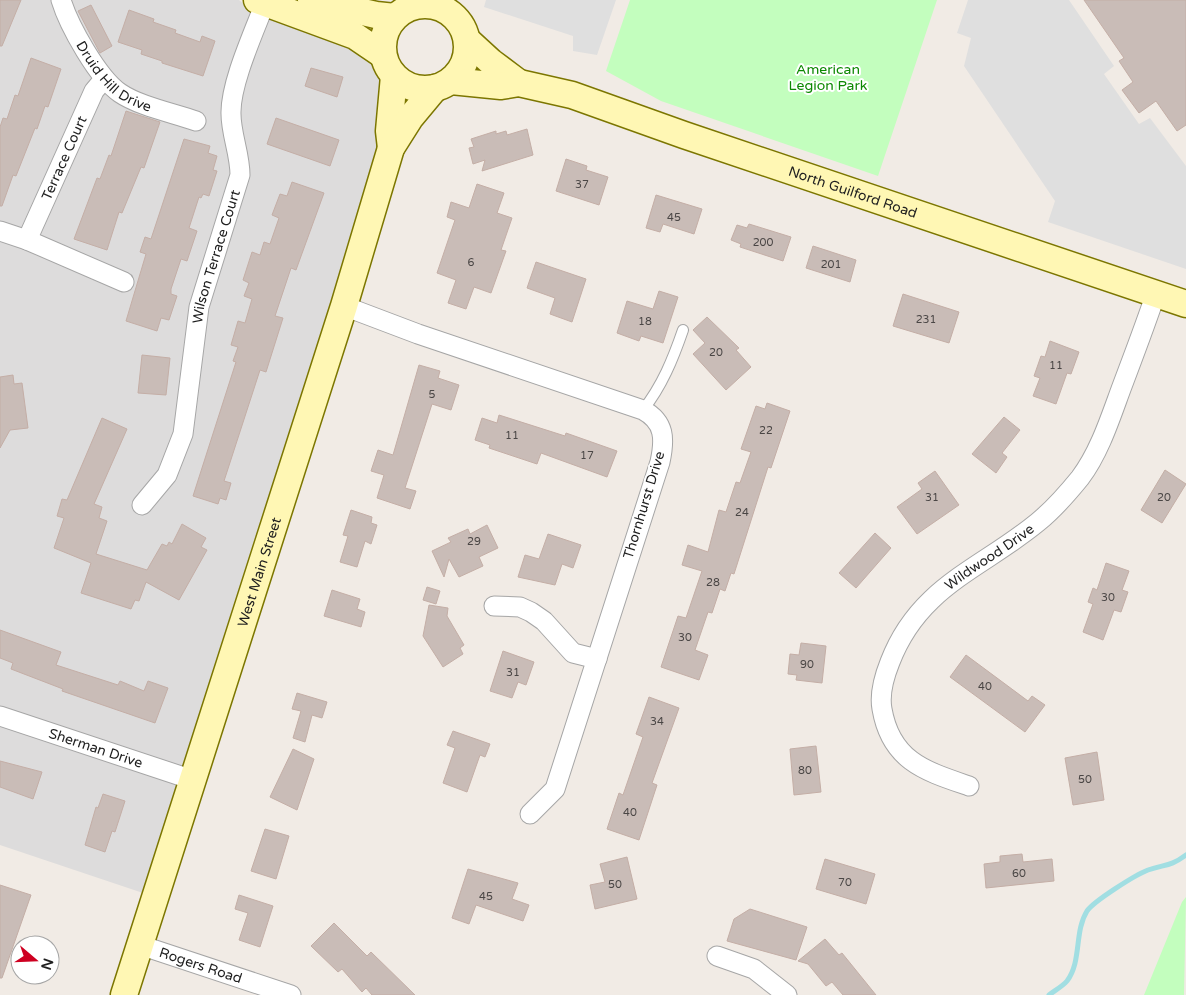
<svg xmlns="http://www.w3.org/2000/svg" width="1186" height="995" font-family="'Varela Round',sans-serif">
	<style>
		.residential { fill: #dddcdc }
		.park { fill: #c3febe }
		.parking { fill: #dfdfdf }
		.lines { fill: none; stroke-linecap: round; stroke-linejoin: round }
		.stream { stroke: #a1dee2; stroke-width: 5 }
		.building { fill: #c9bcb7; stroke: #c4aea6 }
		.lane-casing { stroke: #a6a6a6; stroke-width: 12 }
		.street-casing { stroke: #a6a6a6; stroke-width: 21 }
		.secondary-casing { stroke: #7c7600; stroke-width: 29 }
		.lane { stroke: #fff; stroke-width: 10 }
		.street { stroke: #fff; stroke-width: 19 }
		.secondary { stroke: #fff7b4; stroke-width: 26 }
		.labels { text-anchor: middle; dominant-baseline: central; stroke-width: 4; stroke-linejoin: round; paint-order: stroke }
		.number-label { font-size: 11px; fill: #4a4645 }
		.park-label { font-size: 14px; fill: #0c8802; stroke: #fff }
		.street-label { font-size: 14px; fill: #1f1f1f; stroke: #fff }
	</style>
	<rect width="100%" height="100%" fill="#f1ebe5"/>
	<path class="residential" d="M 0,0 L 239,0 L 246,6 L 344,37 L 376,60 L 386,77 L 384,153 L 146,894 L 0,845 Z"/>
	<path class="park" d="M 630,0 L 937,0 L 878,176 L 661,101 L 606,71 Z
		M 1186,897 L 1184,995 L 1144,995 L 1182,902 Z"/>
	<path class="parking" d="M 486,0 L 616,0 L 597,55 L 573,51 L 573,36 L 484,7 Z
		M 968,0 L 1069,0 L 1114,66 L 1104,74 L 1139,124 L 1150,118 L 1186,166 L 1186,269 L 1048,222 L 1055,201 L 964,66 L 971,38 L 957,33 Z"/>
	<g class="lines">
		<path class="stream" d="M 1049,995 C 1054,991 1063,986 1067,981 C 1082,961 1074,932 1087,911 C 1094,901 1135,875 1148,870 C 1165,864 1170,867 1186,855"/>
	</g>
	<path class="building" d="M 0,0 L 21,0 L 2,46 L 0,46 Z
		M 1084,0 L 1186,0 L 1186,125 L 1177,131 L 1156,101 L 1139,113 L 1122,90 L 1133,82 L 1119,61 L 1124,58 Z
		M 91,5 L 112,46 L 100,53 L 78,11 Z
		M 129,10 L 154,19 L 153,22 L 176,30 L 175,33 L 200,42 L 202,36 L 215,41 L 203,76 L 162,63 L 162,61 L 141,54 L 142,50 L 118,42 Z
		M 31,58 L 61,69 L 48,107 L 45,106 L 37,129 L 35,128 L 16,176 L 13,175 L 2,206 L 0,206 L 0,127 L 3,118 L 7,119 L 15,95 L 18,96 Z
		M 311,68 L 343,77 L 337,97 L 305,86 Z
		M 126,111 L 160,122 L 144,168 L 141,167 L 122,213 L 119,212 L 107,250 L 74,239 L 97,178 L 100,179 L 109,155 L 111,156 Z
		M 276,118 L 339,140 L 330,166 L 267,144 Z
		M 527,129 L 533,155 L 482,171 L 485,160 L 473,164 L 469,148 L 474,147 L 471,139 L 496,131 L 496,134 L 506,131 L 507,135 Z
		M 184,139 L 210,146 L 208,153 L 217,156 L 213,170 L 217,171 L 209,196 L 203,194 L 201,198 L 199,197 L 189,228 L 197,231 L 187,261 L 181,259 L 171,289 L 171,294 L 177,296 L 169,320 L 161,318 L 157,331 L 126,321 L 146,254 L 140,252 L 145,237 L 151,239 Z
		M 566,159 L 587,166 L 586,170 L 608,177 L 599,205 L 556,191 Z
		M 292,182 L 324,193 L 296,270 L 291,268 L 275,316 L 283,318 L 266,372 L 260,370 L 224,481 L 231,483 L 226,500 L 220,498 L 218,504 L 193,496 L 236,362 L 233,361 L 238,347 L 231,345 L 238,321 L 245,323 L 252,299 L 244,296 L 249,283 L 243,280 L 252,252 L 260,255 L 264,242 L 270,244 L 279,218 L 272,215 L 280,194 L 287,196 Z
		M 477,184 L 504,193 L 497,213 L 512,218 L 501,250 L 506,251 L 491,293 L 474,287 L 466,309 L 448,303 L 456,280 L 437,273 L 455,220 L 447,217 L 451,202 L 469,208 Z
		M 656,195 L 702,209 L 694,234 L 663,224 L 660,232 L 646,228 Z
		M 749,224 L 791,237 L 783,261 L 740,247 L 741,244 L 731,240 L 737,225 L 747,228 Z
		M 813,246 L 856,260 L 850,282 L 806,268 Z
		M 536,262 L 586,279 L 572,322 L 550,314 L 555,298 L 527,288 Z
		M 659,291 L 678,297 L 663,343 L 641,336 L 639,341 L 617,333 L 627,301 L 653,309 Z
		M 903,294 L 959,312 L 949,343 L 893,326 Z
		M 707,317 L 739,348 L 736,350 L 751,367 L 726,390 L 693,354 L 705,343 L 693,330 Z
		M 1050,341 L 1079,352 L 1071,374 L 1067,373 L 1056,404 L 1033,396 L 1040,378 L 1034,376 L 1041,356 L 1045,357 Z
		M 142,355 L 170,358 L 166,395 L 138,393 Z
		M 419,365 L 440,371 L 438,378 L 459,385 L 451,410 L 432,404 L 405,488 L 416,491 L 410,509 L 377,498 L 384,475 L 371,471 L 378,450 L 393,455 Z
		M 13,375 L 14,384 L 22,383 L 28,428 L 10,430 L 0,448 L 0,377 Z
		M 767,403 L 790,411 L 771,468 L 768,467 L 734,574 L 731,573 L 725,591 L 720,589 L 712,613 L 708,612 L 695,650 L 708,655 L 699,680 L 661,667 L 678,616 L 686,618 L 702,571 L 682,565 L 688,545 L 708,552 L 719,510 L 726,512 L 736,482 L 740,483 L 751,452 L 741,449 L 756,406 L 765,409 Z
		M 499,415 L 565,436 L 566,433 L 617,451 L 607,477 L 541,453 L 537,464 L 489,448 L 490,445 L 475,440 L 482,418 L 497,423 Z
		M 1004,417 L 1020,430 L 1002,453 L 1007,457 L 996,473 L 972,454 Z
		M 102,418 L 127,429 L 94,504 L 102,507 L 99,518 L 107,521 L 96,554 L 147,570 L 162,544 L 167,546 L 169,542 L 172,544 L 182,524 L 206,538 L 201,547 L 207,550 L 179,600 L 146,582 L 139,601 L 135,600 L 131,609 L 81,593 L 91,563 L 54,548 L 64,518 L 57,516 L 62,499 L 67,500 Z
		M 1165,470 L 1186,484 L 1162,523 L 1141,510 Z
		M 935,471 L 959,505 L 917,534 L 897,507 L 922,489 L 918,483 Z
		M 351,510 L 372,517 L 371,523 L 377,525 L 371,544 L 365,541 L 357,567 L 340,562 L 348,536 L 343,535 Z
		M 487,525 L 498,548 L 479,557 L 483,566 L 459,577 L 449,559 L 444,577 L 432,551 L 451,542 L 448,538 L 468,529 L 470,534 Z
		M 875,533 L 891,548 L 856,588 L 839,573 Z
		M 548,534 L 581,545 L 573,568 L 562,564 L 555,585 L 518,577 L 525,555 L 539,559 Z
		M 1106,563 L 1129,571 L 1122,590 L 1128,592 L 1121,612 L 1114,610 L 1103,640 L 1083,632 L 1093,604 L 1088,602 L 1093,588 L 1097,590 Z
		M 427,587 L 440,591 L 436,604 L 423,600 Z
		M 332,590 L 360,599 L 357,609 L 365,612 L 361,627 L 324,616 Z
		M 429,605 L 448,608 L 447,616 L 464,645 L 460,648 L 463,654 L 443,667 L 423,636 Z
		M 0,630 L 61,652 L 56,665 L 118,685 L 120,681 L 144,691 L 148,681 L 168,688 L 155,723 L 62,691 L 63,689 L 11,669 L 13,663 L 0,658 Z
		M 801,643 L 826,646 L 822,683 L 796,680 L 797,675 L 788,674 L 790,654 L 799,655 Z
		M 503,651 L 534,662 L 526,685 L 518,682 L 512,698 L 490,691 Z
		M 966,655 L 1028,701 L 1032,696 L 1045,705 L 1025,732 L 950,677 Z
		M 297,693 L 327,702 L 322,718 L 312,715 L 305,742 L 293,738 L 301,711 L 292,709 Z
		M 649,697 L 679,708 L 652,783 L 657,785 L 639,840 L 607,829 L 619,793 L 623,795 L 643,737 L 636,734 Z
		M 453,731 L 490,744 L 485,757 L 480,755 L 467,792 L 443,783 L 455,748 L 447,745 Z
		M 816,746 L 821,792 L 794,795 L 790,749 Z
		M 293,749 L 314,759 L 297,810 L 270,797 Z
		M 1097,752 L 1104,800 L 1073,805 L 1065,758 Z
		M 0,761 L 42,772 L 33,799 L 0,787 Z
		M 103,794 L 125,801 L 115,832 L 112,831 L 105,852 L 85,845 L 96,807 L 98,808 Z
		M 265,829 L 289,836 L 276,879 L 251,871 Z
		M 1022,854 L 1023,862 L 1052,859 L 1054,881 L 986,888 L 984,864 L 1000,862 L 1000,856 Z
		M 627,857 L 637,899 L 595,909 L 590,885 L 605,882 L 600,864 Z
		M 825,859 L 875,874 L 866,904 L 816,889 Z
		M 468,869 L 518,883 L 512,899 L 529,905 L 523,921 L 476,905 L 469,924 L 452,918 Z
		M 0,885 L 31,895 L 2,978 L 0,978 Z
		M 239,895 L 273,906 L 260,947 L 239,940 L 248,913 L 235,909 Z
		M 750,909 L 807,927 L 796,960 L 727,941 L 734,919 Z
		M 334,923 L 367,956 L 371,952 L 415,995 L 372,995 L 366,988 L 362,992 L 342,969 L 338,972 L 311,946 Z
		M 825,939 L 839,955 L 842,953 L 876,995 L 843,995 L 832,982 L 826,986 L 808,964 L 798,961 Z"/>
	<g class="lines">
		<g class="lane-casing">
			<path id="lane" d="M 643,410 C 662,386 673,359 683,330"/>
		</g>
		<g class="street-casing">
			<g id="street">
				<path id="s1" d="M 61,0 C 69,26 98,78 120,93 C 139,106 173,113 196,121"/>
				<path d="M 0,231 L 27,240 L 124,282"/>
				<path id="s2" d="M 27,240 L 94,91 L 104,79"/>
				<path d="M 344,306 L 418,334 L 643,410 C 665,422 665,439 660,462 L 555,789 L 530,814"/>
				<path id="s3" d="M 142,505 L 167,475 L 183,434 L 199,307 L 240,175 C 240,154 231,134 231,114 C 230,84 254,32 265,3"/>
				<path d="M 494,606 L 520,607 L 531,612 L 544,621 L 573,653 L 597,659"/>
				<path id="s4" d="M 0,716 L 193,780"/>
				<path id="s5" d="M 969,786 C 925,771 891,761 882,709 C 879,693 884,677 890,662 C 919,586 981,569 1038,522 C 1054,509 1067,494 1080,478 C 1099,453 1110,419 1121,389 C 1133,357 1145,326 1156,293"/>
				<path id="s6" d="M 140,945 L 291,995"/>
				<path d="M 717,956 L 754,969 L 787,995"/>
			</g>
		</g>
		<g class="secondary-casing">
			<g id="secondary">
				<path d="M 257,0 L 355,36 L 383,55"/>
				<path d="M 311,0 L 376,15 L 395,17"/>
				<circle cx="425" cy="47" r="42"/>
				<path d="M 467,40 L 491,62 L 519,83"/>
				<path id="s7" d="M 451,81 L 501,86 L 519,83 L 572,95 L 684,135 L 1186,304"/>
				<path d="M 391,148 L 389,131 L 394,76"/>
				<path id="s8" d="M 124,995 L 344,306 L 391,148 L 410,118 L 435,88"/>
			</g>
		</g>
		<use href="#lane" class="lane"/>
		<use href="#street" class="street"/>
		<use href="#secondary" class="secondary"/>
	</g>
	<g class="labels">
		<g class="number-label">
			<text x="582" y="184">37</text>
			<text x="674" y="217">45</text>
			<text x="763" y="242">200</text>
			<text x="471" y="262">6</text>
			<text x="831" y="264">201</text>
			<text x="926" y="319">231</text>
			<text x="645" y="321">18</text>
			<text x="716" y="352">20</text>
			<text x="1056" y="365">11</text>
			<text x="432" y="394">5</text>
			<text x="766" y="430">22</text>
			<text x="512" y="435">11</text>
			<text x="587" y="455">17</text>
			<text x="932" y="497">31</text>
			<text x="1164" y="497">20</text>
			<text x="742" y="512">24</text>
			<text x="474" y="541">29</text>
			<text x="713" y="582">28</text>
			<text x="1108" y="597">30</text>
			<text x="685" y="637">30</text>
			<text x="807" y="664">90</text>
			<text x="513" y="672">31</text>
			<text x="985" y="686">40</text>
			<text x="657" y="721">34</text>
			<text x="805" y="770">80</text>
			<text x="1085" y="779">50</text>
			<text x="630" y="812">40</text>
			<text x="1019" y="873">60</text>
			<text x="845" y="882">70</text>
			<text x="615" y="884">50</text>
			<text x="486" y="896">45</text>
		</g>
		<g class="park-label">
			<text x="828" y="69">American<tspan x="828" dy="16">Legion Park</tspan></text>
		</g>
		<g class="street-label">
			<text stroke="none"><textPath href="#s1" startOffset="96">Druid Hill Drive</textPath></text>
			<text stroke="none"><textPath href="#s2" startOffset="90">Terrace Court</textPath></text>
			<text stroke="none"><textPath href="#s7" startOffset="420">North Guilford Road</textPath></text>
			<text stroke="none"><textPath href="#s3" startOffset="264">Wilson Terrace Court</textPath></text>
			<text transform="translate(644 505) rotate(-73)">Thornhurst Drive</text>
			<text stroke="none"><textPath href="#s5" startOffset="320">Wildwood Drive</textPath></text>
			<text stroke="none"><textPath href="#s8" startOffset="444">West Main Street</textPath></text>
			<text stroke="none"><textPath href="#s4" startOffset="101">Sherman Drive</textPath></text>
			<text stroke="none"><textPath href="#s6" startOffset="64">Rogers Road</textPath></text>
		</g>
	</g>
	<g transform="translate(35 960) rotate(109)"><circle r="24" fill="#ffffff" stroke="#a5a5a5"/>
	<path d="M0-4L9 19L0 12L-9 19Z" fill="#ce0021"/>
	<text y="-8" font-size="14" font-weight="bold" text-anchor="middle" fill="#1f1f1f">N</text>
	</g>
</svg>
